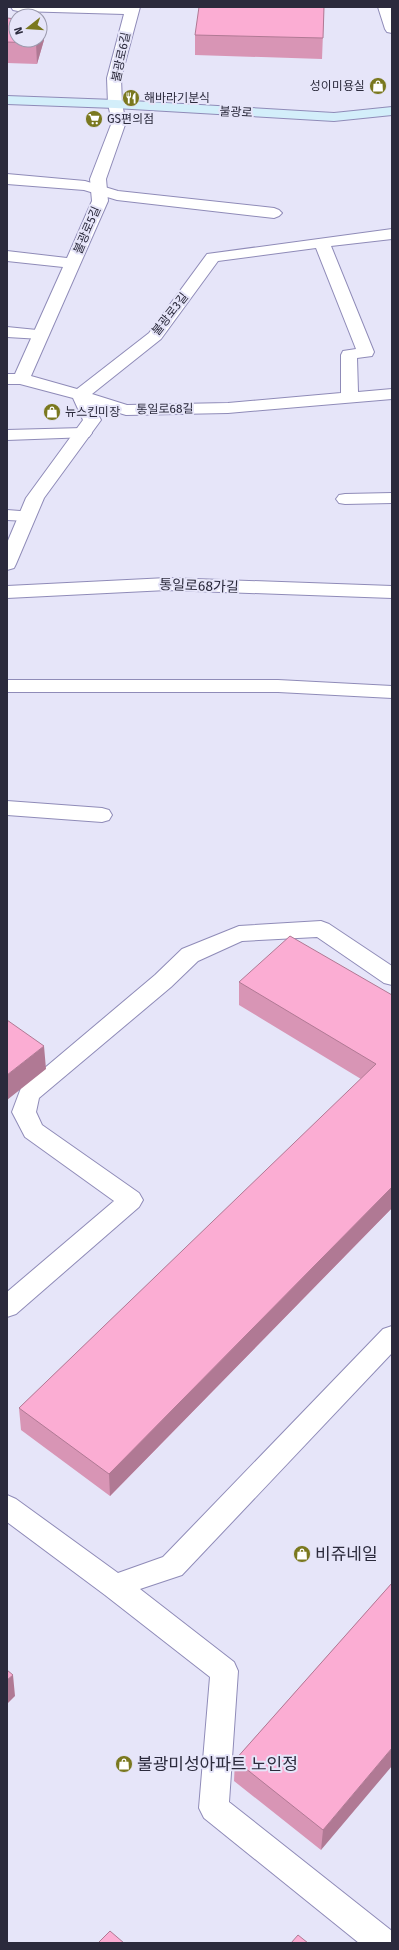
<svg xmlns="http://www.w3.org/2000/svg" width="399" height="1950" font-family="'Fira Sans','Noto Sans KR',sans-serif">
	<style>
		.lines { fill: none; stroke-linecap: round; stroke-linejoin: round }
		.lane-casing { stroke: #8f8bb8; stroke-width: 2 }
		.street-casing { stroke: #8f8bb8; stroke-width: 2 }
		.secondary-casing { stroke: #8f8bb8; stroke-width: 2 }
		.lane { fill: #fff; fill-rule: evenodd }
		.street { fill: #fff; fill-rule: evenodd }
		.secondary { fill: #d3eefa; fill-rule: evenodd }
		.wall { fill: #d895b5 }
		.shaded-wall { fill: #b07994 }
		.building { fill: #fbadd3; stroke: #b07994 }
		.labels { text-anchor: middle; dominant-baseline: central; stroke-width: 4; stroke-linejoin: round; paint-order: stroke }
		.far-street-label { font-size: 12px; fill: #2b2a3c; stroke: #e6e5f9 }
		.far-poi-label { font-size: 12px; fill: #2b2a3c; stroke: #e6e5f9; text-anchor: start }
		.street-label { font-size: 14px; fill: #2b2a3c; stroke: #e6e5f9 }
		.near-poi-label { font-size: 17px; fill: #2b2a3c; stroke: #e6e5f9; text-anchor: start }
	</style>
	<rect width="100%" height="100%" fill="#e6e5f9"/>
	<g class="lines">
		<g class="lane-casing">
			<path id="lane" d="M 7,174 L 85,181 L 118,191 L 274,208 L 279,210 L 282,213 L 279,216 L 274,218 L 117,200 L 84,190 L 7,184 Z
				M 7,327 L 47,331 L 49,334 L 47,337 L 41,339 L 7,337 Z
				M 83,428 L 89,429 L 92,433 L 89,437 L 7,440 L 7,430 Z
				M 392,493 L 392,503 L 345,504 L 339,503 L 336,499 L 339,495 L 345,494 Z
				M 7,510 L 33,512 L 36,516 L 33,520 L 27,521 L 7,520 Z
				M 321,921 L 329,924 L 392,966 L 392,985 L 384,983 L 317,937 L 242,941 L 198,961 L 171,987 L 39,1098 L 36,1112 L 42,1125 L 139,1193 L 143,1200 L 139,1207 L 16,1314 L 7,1317 L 7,1292 L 114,1201 L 25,1137 L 12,1112 L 21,1088 L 155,975 L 182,949 L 239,926 Z
				M 392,1326 L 392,1353 L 182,1575 L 140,1589 L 234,1662 L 238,1671 L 229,1802 L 392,1931 L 392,1943 L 359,1943 L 204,1818 L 199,1808 L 210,1677 L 105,1595 L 7,1522 L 7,1495 L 16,1499 L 118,1573 L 163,1557 L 383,1329 Z"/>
		</g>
		<g class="street-casing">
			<path id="street" d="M 11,7 L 140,7 L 121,78 L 122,104 L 126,122 L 106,179 L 108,201 L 31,376 L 77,389 L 149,333 L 207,254 L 392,229 L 392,239 L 331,246 L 374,352 L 372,356 L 357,358 L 358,392 L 392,389 L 392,399 L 228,413 L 126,415 L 93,405 L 101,420 L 44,498 L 16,564 L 14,568 L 7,570 L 7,543 L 26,498 L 83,420 L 73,398 L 20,384 L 7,384 L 7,374 L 15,374 L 63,267 L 7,261 L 7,251 L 67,258 L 92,201 L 90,179 L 112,122 L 108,104 L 107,78 L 124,14 L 18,11 L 13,10 ZM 316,248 L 356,349 L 343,351 L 341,355 L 341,393 L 228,403 L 127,405 L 92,394 L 161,339 L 218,261 Z
				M 378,7 L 392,7 L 392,33 L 387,32 L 385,29 Z
				M 167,578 L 392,586 L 392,598 L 167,590 L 7,598 L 7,586 Z
				M 7,680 L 278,680 L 392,686 L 392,698 L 278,692 L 7,692 Z
				M 7,801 L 102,808 L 109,810 L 112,815 L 109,820 L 102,822 L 7,815 Z"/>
		</g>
		<g class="secondary-casing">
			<path id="secondary" d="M 7,96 L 115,100 L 334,113 L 392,107 L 392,115 L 334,121 L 115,108 L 7,104 Z"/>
		</g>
		<use href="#lane" class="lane"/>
		<use href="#street" class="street"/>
		<use href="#secondary" class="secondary"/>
	</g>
	<path class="wall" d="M 324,7 L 322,59 L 195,55 L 195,35 Z
		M 7,18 L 44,40 L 37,64 L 7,63 Z
		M 239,982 L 392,995 L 392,1208 L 110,1496 L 21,1430 L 19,1408 L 361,1079 L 239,1005 Z
		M 392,1583 L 321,1850 L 234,1781 L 235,1760 Z"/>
	<path class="shaded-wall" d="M 43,20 L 44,40 L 37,64 L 36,43 L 37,40 L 40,40 L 40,29 Z
		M 44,1046 L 46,1069 L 7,1100 L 7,1075 Z
		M 392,1187 L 392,1208 L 110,1496 L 109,1474 Z
		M 13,1675 L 15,1696 L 7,1704 L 7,1680 Z
		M 392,1748 L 392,1766 L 321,1850 L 323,1830 Z"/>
	<path class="building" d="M 199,7 L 324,7 L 323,38 L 195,35 Z
		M 7,18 L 16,19 L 16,40 L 37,40 L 36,43 L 7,42 Z
		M 40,19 L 43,20 L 40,29 Z
		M 290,936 L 392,995 L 392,1187 L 109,1474 L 19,1408 L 376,1064 L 239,982 Z
		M 7,1020 L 44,1046 L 7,1075 Z
		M 392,1583 L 392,1748 L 323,1830 L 235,1760 Z
		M 7,1670 L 13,1675 L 7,1680 Z
		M 110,1931 L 124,1943 L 98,1943 Z
		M 298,1935 L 308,1943 L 291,1943 Z"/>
	<defs>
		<g id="shop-disc" transform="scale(0.9)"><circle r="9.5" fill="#7a781f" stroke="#e6e5f9"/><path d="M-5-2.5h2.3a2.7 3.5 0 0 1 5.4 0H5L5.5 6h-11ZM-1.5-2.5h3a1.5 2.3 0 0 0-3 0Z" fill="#fff"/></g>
		<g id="restaurant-disc" transform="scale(0.9)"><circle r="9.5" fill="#7a781f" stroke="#e6e5f9"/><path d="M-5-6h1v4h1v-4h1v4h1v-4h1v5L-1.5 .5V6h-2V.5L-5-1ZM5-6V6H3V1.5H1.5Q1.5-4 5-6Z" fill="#fff"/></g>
		<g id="supermarket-disc" transform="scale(0.9)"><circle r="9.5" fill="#7a781f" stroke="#e6e5f9"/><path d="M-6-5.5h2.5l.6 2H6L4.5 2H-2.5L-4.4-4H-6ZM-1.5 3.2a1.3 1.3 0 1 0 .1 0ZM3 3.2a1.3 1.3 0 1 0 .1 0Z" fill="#fff"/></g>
	</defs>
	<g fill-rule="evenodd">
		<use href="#shop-disc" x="378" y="86"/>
		<use href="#restaurant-disc" x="131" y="98"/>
		<use href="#supermarket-disc" x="94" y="119"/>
		<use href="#shop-disc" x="52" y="412"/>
		<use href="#shop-disc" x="302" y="1554"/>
		<use href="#shop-disc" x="124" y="1764"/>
	</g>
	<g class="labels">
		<g class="far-street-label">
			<text transform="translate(121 57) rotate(-78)">불광로6길</text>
			<text transform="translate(236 112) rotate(3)">불광로</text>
			<text transform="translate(87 230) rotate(-67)">불광로5길</text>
			<text transform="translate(170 314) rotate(-52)">불광로3길</text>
			<text transform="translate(165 409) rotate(-1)">통일로68길</text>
		</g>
		<g class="far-poi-label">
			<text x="365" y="86" text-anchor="end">성이미용실</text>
			<text x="144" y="98">해바라기분식</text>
			<text x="107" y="119">GS편의점</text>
			<text x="65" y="412">뉴스킨미장</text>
		</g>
		<g class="street-label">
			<text transform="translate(199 586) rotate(2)">통일로68가길</text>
		</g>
		<g class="near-poi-label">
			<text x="315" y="1554">비쥬네일</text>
			<text x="137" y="1764">불광미성아파트 노인정</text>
		</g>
	</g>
	<rect width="399" height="1950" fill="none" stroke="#2b2a3c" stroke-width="16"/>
	<g transform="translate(28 28) rotate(253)"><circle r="19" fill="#e6e5f9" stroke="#9b9aad"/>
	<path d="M0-3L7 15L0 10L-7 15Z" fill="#7a781f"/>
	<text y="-6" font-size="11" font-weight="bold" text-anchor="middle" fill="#2b2a3c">N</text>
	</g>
</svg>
